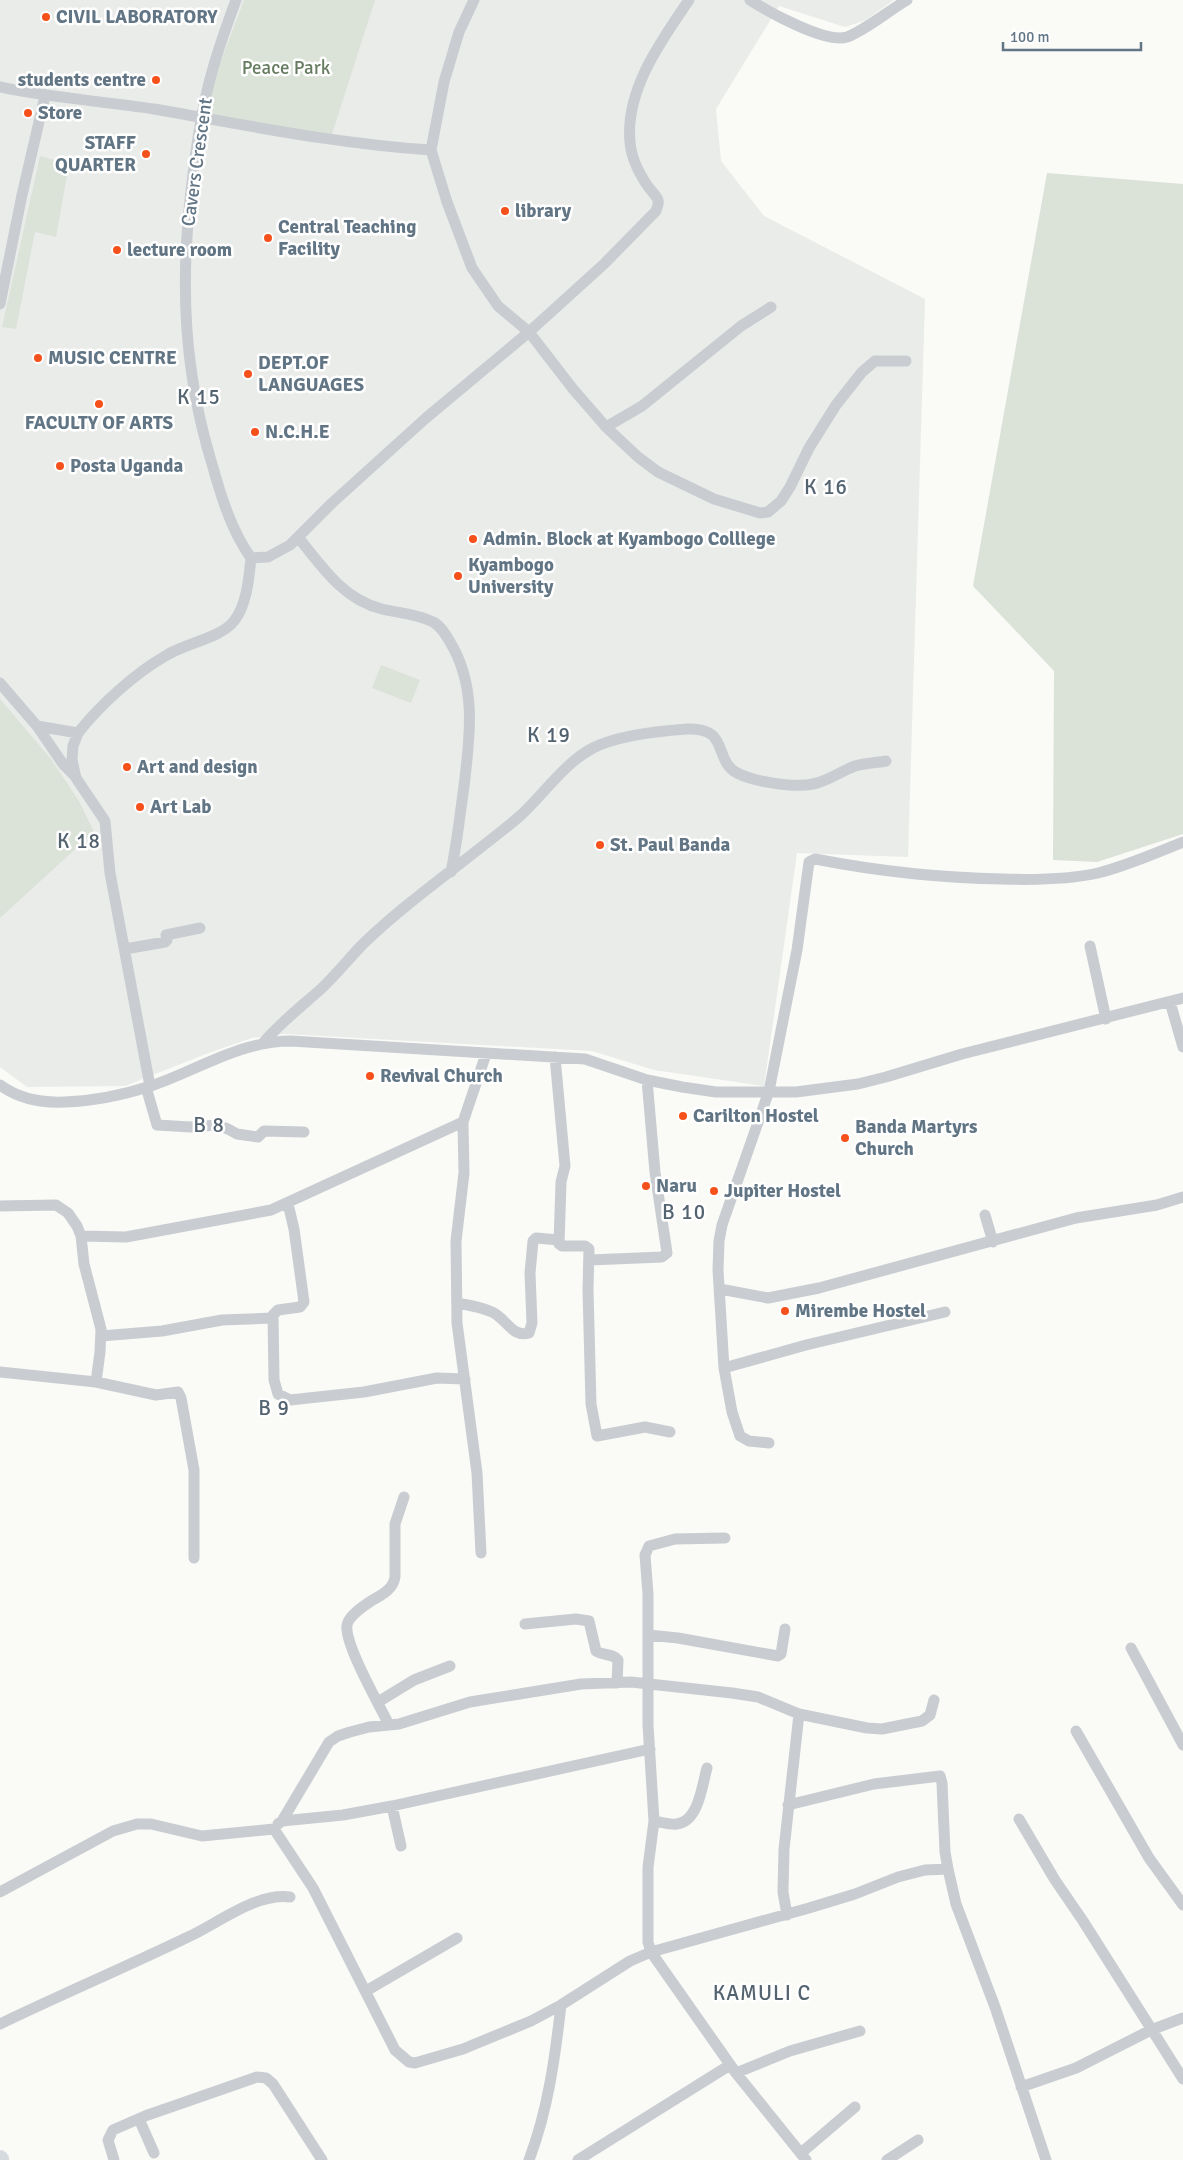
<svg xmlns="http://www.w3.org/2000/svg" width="1183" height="2160" font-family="Signika,sans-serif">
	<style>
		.built { fill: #eaecea }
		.green { fill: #dbe2d8 }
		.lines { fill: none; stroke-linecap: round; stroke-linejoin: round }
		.minor { stroke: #c9cdd1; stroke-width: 11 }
		.highway { stroke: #d6dbdf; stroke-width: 18 }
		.poi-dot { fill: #f6501b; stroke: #fff; stroke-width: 2 }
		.labels { text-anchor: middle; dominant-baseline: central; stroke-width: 5; stroke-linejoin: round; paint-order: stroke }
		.poi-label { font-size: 19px; font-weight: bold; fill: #617585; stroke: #fff; text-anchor: start }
		.park-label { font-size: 19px; fill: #667c61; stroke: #fff }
		.street-label { font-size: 19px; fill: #617585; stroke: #fff }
		.quarter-label { font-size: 21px; letter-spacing: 1px; fill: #546370; stroke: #fff }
	</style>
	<rect width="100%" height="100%" fill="#fafaf7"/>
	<path class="built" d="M 0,0 L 894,0 L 866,20 L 845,27 L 779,6 L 716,109 L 721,161 L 764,216 L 925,299 L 908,857 L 797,853 L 764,1086 L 654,1070 L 592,1051 L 285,1034 L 252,1038 L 211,1052 L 125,1086 L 27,1087 L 0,1067 Z"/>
	<path class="green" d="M 244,0 L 375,0 L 330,140 L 199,119 Z
		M 40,156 L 69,164 L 56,237 L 35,232 L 16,329 L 2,327 Z
		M 1047,173 L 1183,184 L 1183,834 L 1097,862 L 1053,860 L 1054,671 L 973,586 Z
		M 381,665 L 420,680 L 411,703 L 372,688 Z
		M 0,699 L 51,759 L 79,801 L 94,832 L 0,918 Z"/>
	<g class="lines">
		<path class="minor" d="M 236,0 C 226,27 216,55 209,83 C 200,118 195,155 191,191 C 180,286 184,372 212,464 C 221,496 231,530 251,558
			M 474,0 L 459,32 L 444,82 L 431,150 L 447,202 L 472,268 L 498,306 L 529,332 L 573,389 L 606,427 L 638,457 L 658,472 L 714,499 L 760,513 L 768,512 L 781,501 L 790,487 L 809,448 L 836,405 L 862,372 L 875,361 L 906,361
			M 750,0 C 769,12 826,44 847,37 C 866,30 888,11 907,0
			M 0,87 C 51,98 102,101 154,109 C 246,125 337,144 431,150
			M 0,304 L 22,195 L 45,96
			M 606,427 L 642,406 L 741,326 L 771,307
			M 298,537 C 321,566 344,600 382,609 C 399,613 418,614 433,622 C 441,626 446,635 450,642 C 477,686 470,737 464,786 C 460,815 457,843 451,872
			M 251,558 L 268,557 L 290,545 L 332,503 L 426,418 L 529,332 L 604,264 L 656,211 C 657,207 659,205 658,200 C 656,195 650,190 647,185 C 639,173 631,157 630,142 C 625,90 661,41 689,0
			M 0,683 L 37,726 L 78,733 C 100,705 135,673 167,655 C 186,643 221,638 234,621 C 247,605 249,577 251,558
			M 37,726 L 63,764 L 75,776
			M 78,733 L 73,746 L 72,760 L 76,778 L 105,821 L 110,873 L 150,1086
			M 1090,946 L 1106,1019
			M 125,949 L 165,942 L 167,940 L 166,935 L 200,928
			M 1170,1002 L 1183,1047
			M 263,1043 C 281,1022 302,1006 322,988 C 337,974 350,957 364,943 C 412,897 469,859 520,816 C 544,794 564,763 593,748 C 618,735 660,731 687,729 C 730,727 713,760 737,773 C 755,782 794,788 813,784 C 828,781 841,771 855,766 C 865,763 876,763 886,761
			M 555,1057 L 565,1166 L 561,1182 L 559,1244 L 562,1246 L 585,1246 L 589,1249 L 588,1290 L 591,1404 L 597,1436 L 645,1427 L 670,1432
			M 0,1085 C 19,1099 43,1103 65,1102 C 94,1101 123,1095 151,1086 C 198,1070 240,1041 291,1041 L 585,1059 L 647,1080 L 682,1087 L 716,1092 L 796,1092 L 858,1084 L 886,1077 L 962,1054 L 1183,998
			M 146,1087 L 157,1125 L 190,1127 L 217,1125 L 228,1129 L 237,1134 L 258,1137 L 264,1131 L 304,1132
			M 288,1204 L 294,1229 L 304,1302 L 300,1307 L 278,1310 L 273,1315 L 274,1380 L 278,1394 L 290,1400 L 364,1392 L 437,1378 L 465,1379
			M 0,1206 L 56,1205 L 68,1213 L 77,1226 L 81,1236 L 84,1264 L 101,1329 L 100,1352 L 96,1382
			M 985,1215 L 993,1242
			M 81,1236 L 126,1237 L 271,1210 L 463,1122
			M 590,1260 L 662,1257 L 667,1253 L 655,1172 L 647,1080
			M 720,1289 L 768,1298 L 819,1288 L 1076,1218 L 1157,1205 L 1183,1197
			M 457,1303 C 469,1305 481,1307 492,1312 C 506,1318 512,1338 529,1333 L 532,1323 L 530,1273 L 533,1241 L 536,1238 L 559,1240
			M 101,1336 L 162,1331 L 222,1320 L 272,1318
			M 724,1368 L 806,1345 L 945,1312
			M 0,1372 L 96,1382 L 156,1395 L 178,1392 L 181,1398 L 194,1470 L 194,1558
			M 769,1443 L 749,1441 L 740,1436 L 732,1412 L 724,1368 L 718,1270 L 719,1241 L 722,1225 L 769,1091 L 797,950 L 809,862 L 815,859 C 877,871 939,878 1003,879 C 1034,880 1067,880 1098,873 C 1126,866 1156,853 1183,842
			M 725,1538 L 675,1539 L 649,1546 L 645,1555 L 648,1594 L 648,1725 L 654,1821 L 648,1867 L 648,1942 L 651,1952 L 736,2073 L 806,2160
			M 481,1553 L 477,1473 L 457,1323 L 456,1241 L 464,1173 L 463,1122 L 486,1054
			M 525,1624 L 576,1619 L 589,1621 L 596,1651 C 603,1656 613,1653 618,1660 L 617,1683
			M 648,1635 L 678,1638 L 778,1656 L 781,1654 L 785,1629
			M 1131,1648 L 1183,1745
			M 378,1702 L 414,1680 L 450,1666
			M 799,1714 L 867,1728 L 882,1729 L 922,1721 L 930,1715 L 934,1700
			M 389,1725 C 380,1706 344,1644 347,1625 C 349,1615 364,1606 371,1601 C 381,1595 393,1590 395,1577 L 395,1524 L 404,1497
			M 1076,1731 L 1149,1858 L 1183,1905
			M 788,1805 L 874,1784 L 940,1776 L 942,1783 L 945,1852 L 948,1869
			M 392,1806 L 401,1846
			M 1019,1819 L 1055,1880 L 1083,1921 L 1183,2079
			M 282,1821 L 329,1742 L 338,1736 L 350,1732 L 369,1727 L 399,1724 L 470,1702 L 581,1684 L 631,1682 L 732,1693 L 758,1697 L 799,1714 L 784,1849 L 783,1892 L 787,1915
			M 654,1821 C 661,1822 670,1825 677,1824 C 699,1821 702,1785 707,1768
			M 278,1824 L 282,1821 L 343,1815 L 392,1806 L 650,1749
			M 0,1892 L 113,1831 L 137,1824 L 151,1824 L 202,1836 L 274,1829 L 313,1888 L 395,2050 L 409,2062 L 415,2063 L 463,2049 L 531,2021 L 561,2005 L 630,1961 L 651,1952 L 809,1908 L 855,1894 L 898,1877 L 925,1870 L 948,1869 L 956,1904 L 995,2007 L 1046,2160
			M 366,1991 L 457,1938
			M 0,2024 C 62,1994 126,1967 188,1937 C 217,1924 257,1892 290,1897
			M 736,2073 L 790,2051 L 860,2031
			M 1021,2087 L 1076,2068 L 1151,2030 L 1183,2018
			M 139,2119 L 154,2153
			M 801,2153 L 855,2107
			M 114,2160 L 108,2140 L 113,2130 L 145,2116 L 257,2077 L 266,2078 L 273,2084 L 322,2160
			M 529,2160 C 548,2110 555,2058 561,2005
			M 578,2160 L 730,2065
			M 887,2160 L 918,2140"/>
		<path class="highway" d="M 0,2159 L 0,2160"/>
	</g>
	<g class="poi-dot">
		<circle cx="46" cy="17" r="5"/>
		<circle cx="156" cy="80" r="5"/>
		<circle cx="28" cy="113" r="5"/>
		<circle cx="146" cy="154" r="5"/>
		<circle cx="505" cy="211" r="5"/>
		<circle cx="268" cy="238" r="5"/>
		<circle cx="117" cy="250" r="5"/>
		<circle cx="38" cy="358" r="5"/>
		<circle cx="248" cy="374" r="5"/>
		<circle cx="99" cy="404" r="5"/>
		<circle cx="255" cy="432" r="5"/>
		<circle cx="60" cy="466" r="5"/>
		<circle cx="473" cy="539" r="5"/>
		<circle cx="458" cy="576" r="5"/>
		<circle cx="127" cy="767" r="5"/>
		<circle cx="140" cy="807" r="5"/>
		<circle cx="600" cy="845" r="5"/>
		<circle cx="370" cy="1076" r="5"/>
		<circle cx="683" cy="1116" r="5"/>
		<circle cx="845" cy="1138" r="5"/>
		<circle cx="646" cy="1186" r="5"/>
		<circle cx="714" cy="1191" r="5"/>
		<circle cx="785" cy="1311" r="5"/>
	</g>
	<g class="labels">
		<g class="poi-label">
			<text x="56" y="17">CIVIL LABORATORY</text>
			<text x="146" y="80" text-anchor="end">students centre</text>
			<text x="38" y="113">Store</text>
			<text x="136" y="143" text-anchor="end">STAFF<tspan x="136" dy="22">QUARTER</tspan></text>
			<text x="515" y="211">library</text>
			<text x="278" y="227">Central Teaching<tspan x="278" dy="22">Facility</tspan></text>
			<text x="127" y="250">lecture room</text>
			<text x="48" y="358">MUSIC CENTRE</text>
			<text x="258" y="363">DEPT.OF<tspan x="258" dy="22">LANGUAGES</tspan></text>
			<text x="99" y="423" text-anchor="middle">FACULTY OF ARTS</text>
			<text x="265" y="432">N.C.H.E</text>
			<text x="70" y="466">Posta Uganda</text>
			<text x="483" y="539">Admin. Block at Kyambogo Colllege</text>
			<text x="468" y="565">Kyambogo<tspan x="468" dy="22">University</tspan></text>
			<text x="137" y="767">Art and design</text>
			<text x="150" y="807">Art Lab</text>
			<text x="610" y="845">St. Paul Banda</text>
			<text x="380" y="1076">Revival Church</text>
			<text x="693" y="1116">Carilton Hostel</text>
			<text x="855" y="1127">Banda Martyrs<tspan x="855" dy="22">Church</tspan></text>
			<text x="656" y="1186">Naru</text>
			<text x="724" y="1191">Jupiter Hostel</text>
			<text x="795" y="1311">Mirembe Hostel</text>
		</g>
		<g class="park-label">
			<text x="286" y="68">Peace Park</text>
		</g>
		<g class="street-label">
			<text transform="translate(197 162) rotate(-82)">Cavers Crescent</text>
		</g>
		<g class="quarter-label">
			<text x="199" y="397">K 15</text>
			<text x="826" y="487">K 16</text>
			<text x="549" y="735">K 19</text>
			<text x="79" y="841">K 18</text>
			<text x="209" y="1125">B 8</text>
			<text x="684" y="1212">B 10</text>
			<text x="274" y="1408">B 9</text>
			<text x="762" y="1993">KAMULI C</text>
		</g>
	</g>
	<path d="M1003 42v8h138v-8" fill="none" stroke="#617585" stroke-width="2.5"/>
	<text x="1010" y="42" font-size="15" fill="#617585" stroke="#ffffff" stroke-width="4" paint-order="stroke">100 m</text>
</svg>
